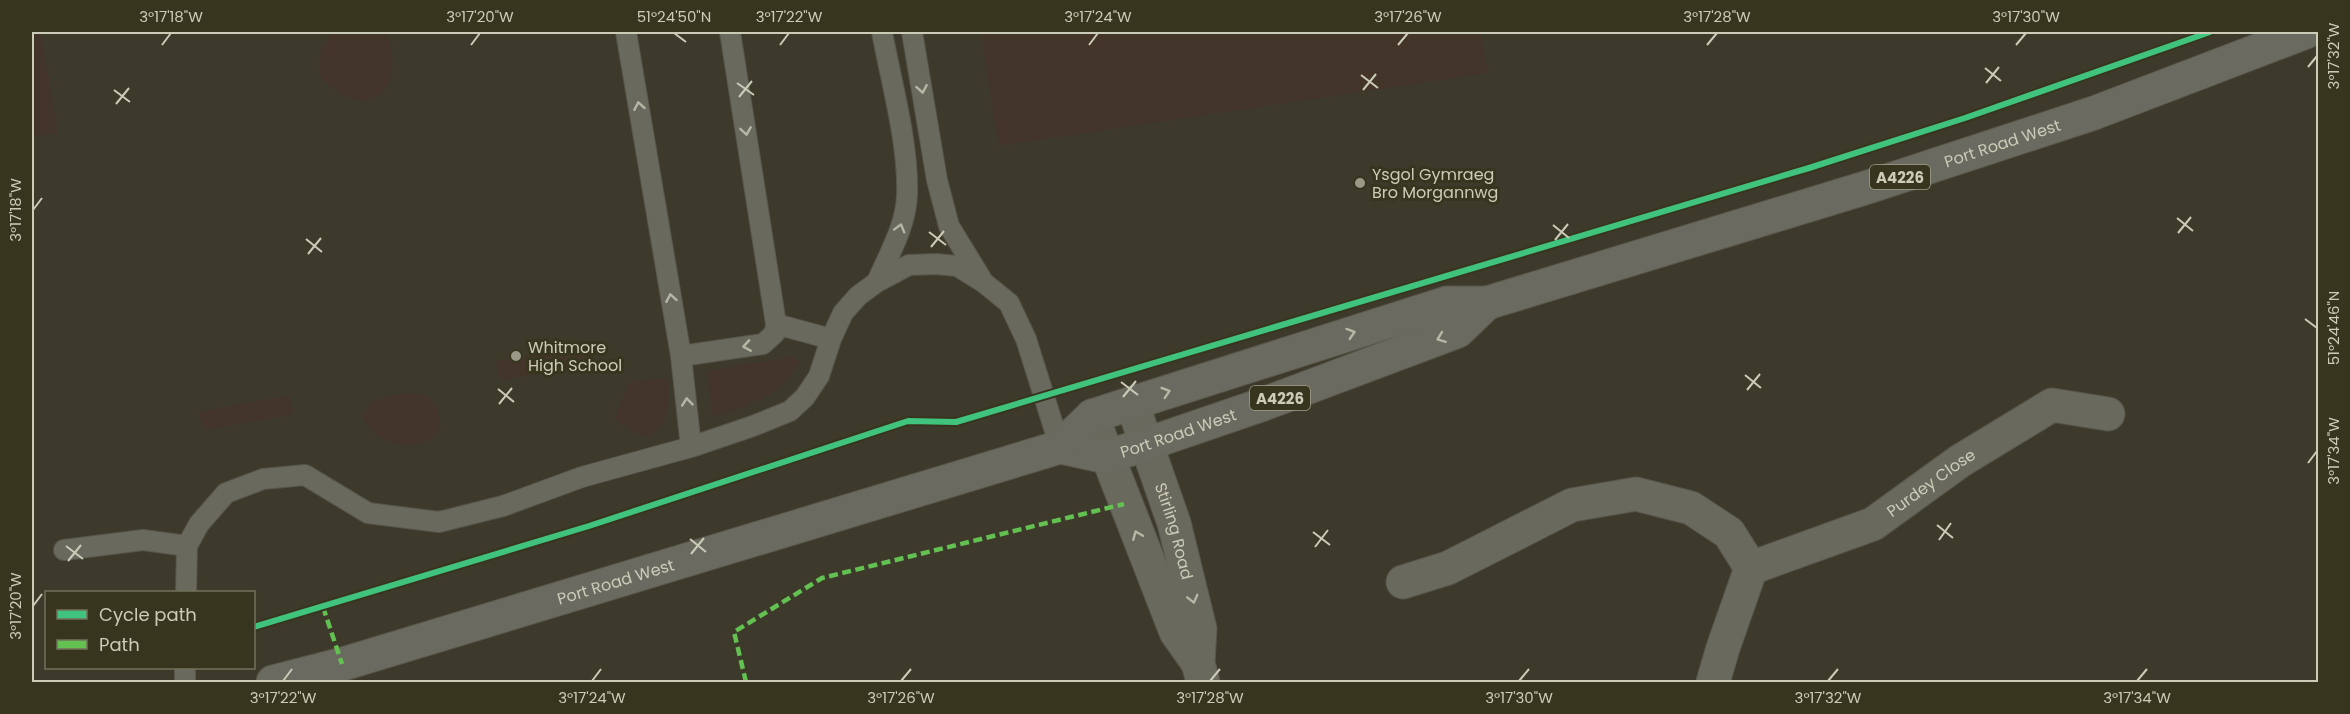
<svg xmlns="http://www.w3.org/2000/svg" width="2350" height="714" font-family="Poppins,sans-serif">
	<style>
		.green { fill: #433529 }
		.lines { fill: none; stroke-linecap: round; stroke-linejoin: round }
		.service-casing { stroke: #57554b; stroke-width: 22 }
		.minor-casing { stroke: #57554b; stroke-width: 35 }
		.primary-casing { stroke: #59574a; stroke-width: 35 }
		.service { stroke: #6a695d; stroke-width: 20 }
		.minor { stroke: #6a695d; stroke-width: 33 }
		.primary { stroke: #6b6a60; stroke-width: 33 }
		.quiet { stroke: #63c152; stroke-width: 4.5; stroke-dasharray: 9 4.5; stroke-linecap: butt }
		.cycleway-casing { stroke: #38351f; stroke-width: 10 }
		.cycleway { stroke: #40c37c; stroke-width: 6 }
		.oneway { stroke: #b8b7a6 }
		.oneway2 { stroke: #b9b8a6 }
		.ticks { fill: none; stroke: #cccbb8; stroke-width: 2 }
		.poi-dot { fill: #9a9887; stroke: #38351f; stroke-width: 2 }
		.labels { text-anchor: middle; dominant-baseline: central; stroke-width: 6; stroke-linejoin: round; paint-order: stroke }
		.shield { fill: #38351f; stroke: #a09e8a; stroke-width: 1.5 }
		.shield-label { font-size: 15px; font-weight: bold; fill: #cccbb8 }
		.street-label { font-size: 16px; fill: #cccbb8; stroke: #38351f }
		.poi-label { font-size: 16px; fill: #cccbb8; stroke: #38351f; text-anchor: start }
		.neatline { fill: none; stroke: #cccbb8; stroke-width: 2 }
		.ticks-label { font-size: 15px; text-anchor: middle; fill: #cccbb8 }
	</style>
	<rect width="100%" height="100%" fill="#3d3a2c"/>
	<path class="green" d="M 32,32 L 41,32 L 58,133 L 32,137 Z
		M 332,32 L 386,32 C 410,93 363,127 319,75 L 320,54 Z
		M 981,32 L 1481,32 L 1488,73 L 998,146 Z
		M 581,346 L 586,348 L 589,361 L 586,366 L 503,380 L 499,378 L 496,365 L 498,361 Z
		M 794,356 L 799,361 C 783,397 750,405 715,416 L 712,413 L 706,371 Z
		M 668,378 C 670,399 670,432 644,437 L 614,420 L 629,382 Z
		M 399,394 C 407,394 417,392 424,395 C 440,402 443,423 435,437 C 409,453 379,444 363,419 C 368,399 381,397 399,394 Z
		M 285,396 L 289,398 L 293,410 L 290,415 L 206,430 L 199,415 L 202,411 Z"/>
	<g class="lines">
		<g class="service-casing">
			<path id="service" d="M 626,32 L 681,356 L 691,447
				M 912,32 L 937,180 L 949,226 L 982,280
				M 877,282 C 889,254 906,226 907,195 C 909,145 891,81 882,32
				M 776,324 L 831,339
				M 681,356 L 763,344 L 775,333 L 776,324 L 730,32
				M 187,546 L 199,524 L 226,493 L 263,479 L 305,475 L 368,513 L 439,522 L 503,506 L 582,477 L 691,447 L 753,426 L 790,411 L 805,397 L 819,376 L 831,339 L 843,313 L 858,296 L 877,282 L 909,265 L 936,264 L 957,266 L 983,282 L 1009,303 L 1026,339 L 1060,447
				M 64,550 L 143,540 L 187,546 L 186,592
				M 185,668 L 185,682"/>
		</g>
		<g class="minor-casing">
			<g id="minor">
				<path id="s1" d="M 1132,403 L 1174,523 L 1200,629 L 1198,663 L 1203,682"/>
				<path d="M 1092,416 L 1176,632 L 1198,663"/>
				<path id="s2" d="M 1751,568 L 1873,524 L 1960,461 L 2052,405 L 2108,414"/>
				<path d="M 1403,582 L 1448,568 L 1572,505 L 1636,494 L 1691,508 L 1729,533 L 1751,568 L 1723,648 L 1713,682"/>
			</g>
		</g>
		<g class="primary-casing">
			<g id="primary">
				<path id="s3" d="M 1060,447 L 1106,457 L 1147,444 L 1261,405 L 1458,331 L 1487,303"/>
				<path id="s4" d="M 273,682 L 343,664 L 1060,447 L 1092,416 L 1447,303 L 1487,303 L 1865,188 L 2094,113 L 2306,32"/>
			</g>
		</g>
		<use href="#service" class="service"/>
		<use href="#minor" class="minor"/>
		<use href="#primary" class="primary"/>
		<path class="quiet" d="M 323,607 L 342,664
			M 746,682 L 734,632 L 822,578 L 1124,504"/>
		<g class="cycleway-casing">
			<path id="cycleway" d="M 254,627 L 589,526 L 908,421 L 956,422 L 1809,168 L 1965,118 L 2210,32"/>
		</g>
		<use href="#cycleway" class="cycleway"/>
	</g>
	<defs><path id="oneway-chevron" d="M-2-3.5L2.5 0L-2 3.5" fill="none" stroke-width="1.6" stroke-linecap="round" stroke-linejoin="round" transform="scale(1.5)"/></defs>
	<g class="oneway">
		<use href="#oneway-chevron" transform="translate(922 89) rotate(80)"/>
		<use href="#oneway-chevron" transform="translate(639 106) rotate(-100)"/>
		<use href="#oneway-chevron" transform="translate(746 131) rotate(81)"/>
		<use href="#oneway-chevron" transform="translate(900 228) rotate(-74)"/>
		<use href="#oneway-chevron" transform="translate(671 298) rotate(-100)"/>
		<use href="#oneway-chevron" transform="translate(747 346) rotate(171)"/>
		<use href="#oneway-chevron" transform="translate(687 402) rotate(-96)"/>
		<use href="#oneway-chevron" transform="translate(1137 535) rotate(-112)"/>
		<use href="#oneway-chevron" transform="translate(1193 599) rotate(76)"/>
	</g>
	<g class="oneway2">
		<use href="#oneway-chevron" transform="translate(1351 333) rotate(-18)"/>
		<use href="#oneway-chevron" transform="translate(1441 338) rotate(159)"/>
		<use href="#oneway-chevron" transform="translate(1166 392) rotate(-18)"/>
	</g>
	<path class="ticks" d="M 674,33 L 686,42M 162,45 L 171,33M 471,45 L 480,33M 780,45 L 789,33M 1089,45 L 1098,33M 1398,45 L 1408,33M 1707,45 L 1717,33M 2016,45 L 2026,33M 2308,67 L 2317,56M 1985,68 L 2001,81M 1361,75 L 1378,88M 737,83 L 754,95M 1986,83 L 1999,67M 114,90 L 130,102M 1363,90 L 1376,74M 739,97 L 752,81M 116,104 L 129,88M 33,210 L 42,198M 2177,218 L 2193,231M 1553,225 L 1569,238M 929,232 L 946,245M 2178,233 L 2191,217M 306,239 L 322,252M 1555,240 L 1568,224M 931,247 L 944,231M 308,254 L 321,238M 2305,319 L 2317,328M 1745,375 L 1761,388M 1121,382 L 1138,395M 498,389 L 514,402M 1747,390 L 1760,374M 1123,397 L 1136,381M 499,404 L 512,388M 2308,463 L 2317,451M 1937,525 L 1953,538M 1313,532 L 1330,545M 690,539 L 706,552M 1939,540 L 1951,523M 66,546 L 83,559M 1315,547 L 1328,530M 691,554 L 704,538M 68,561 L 81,545M 33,606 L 42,594M 283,681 L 292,669M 592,681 L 601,669M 901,681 L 911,669M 1210,681 L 1220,669M 1519,681 L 1529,669M 1828,681 L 1838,669M 2137,681 L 2147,669"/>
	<g class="poi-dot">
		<circle cx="1360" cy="183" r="6"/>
		<circle cx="516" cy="356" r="6"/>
	</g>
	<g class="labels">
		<g class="shield">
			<rect x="1870" y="165" width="60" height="24" rx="4.5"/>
			<rect x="1250" y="386" width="60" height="24" rx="4.5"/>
		</g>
		<g class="shield-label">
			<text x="1900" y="177">A4226</text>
			<text x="1280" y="398">A4226</text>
		</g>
		<g class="street-label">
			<text stroke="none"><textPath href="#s4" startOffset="1818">Port Road West</textPath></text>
			<text stroke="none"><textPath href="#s3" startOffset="123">Port Road West</textPath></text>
			<text stroke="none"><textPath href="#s2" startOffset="201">Purdey Close</textPath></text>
			<text stroke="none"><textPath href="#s1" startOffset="135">Stirling Road</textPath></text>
			<text stroke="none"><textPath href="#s4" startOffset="357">Port Road West</textPath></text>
		</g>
		<g class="poi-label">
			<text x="1372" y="174">Ysgol Gymraeg<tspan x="1372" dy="18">Bro Morgannwg</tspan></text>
			<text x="528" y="347">Whitmore<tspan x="528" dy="18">High School</tspan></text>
		</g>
	</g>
	<rect width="2350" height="714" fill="none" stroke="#38351f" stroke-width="66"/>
	<rect x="45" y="591" width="210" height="78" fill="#38351f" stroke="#73715c" stroke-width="1.5"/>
	<rect x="57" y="610" width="30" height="9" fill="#40c37c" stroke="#73715c" stroke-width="1.5"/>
	<text x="99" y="621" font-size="18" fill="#cccbb8">Cycle path</text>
	<rect x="57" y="640" width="30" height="9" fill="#63c152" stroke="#73715c" stroke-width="1.5"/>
	<text x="99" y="651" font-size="18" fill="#cccbb8">Path</text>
	<rect x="33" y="33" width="2284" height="648" class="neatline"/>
	<g class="ticks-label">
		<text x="171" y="22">3°17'18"W</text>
		<text x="480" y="22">3°17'20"W</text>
		<text x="674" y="22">51°24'50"N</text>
		<text x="789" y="22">3°17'22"W</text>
		<text x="1098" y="22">3°17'24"W</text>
		<text x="1408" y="22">3°17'26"W</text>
		<text x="1717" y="22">3°17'28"W</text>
		<text x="2026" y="22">3°17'30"W</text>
		<text transform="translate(2334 56) rotate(-90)" y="5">3°17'32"W</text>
		<text transform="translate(16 210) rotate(-90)" y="5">3°17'18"W</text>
		<text transform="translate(2334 328) rotate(-90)" y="5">51°24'46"N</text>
		<text transform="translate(2334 451) rotate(-90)" y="5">3°17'34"W</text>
		<text transform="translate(16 606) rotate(-90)" y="5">3°17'20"W</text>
		<text x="283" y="703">3°17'22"W</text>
		<text x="592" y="703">3°17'24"W</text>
		<text x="901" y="703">3°17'26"W</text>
		<text x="1210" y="703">3°17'28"W</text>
		<text x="1519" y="703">3°17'30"W</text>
		<text x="1828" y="703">3°17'32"W</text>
		<text x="2137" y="703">3°17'34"W</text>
	</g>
</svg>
